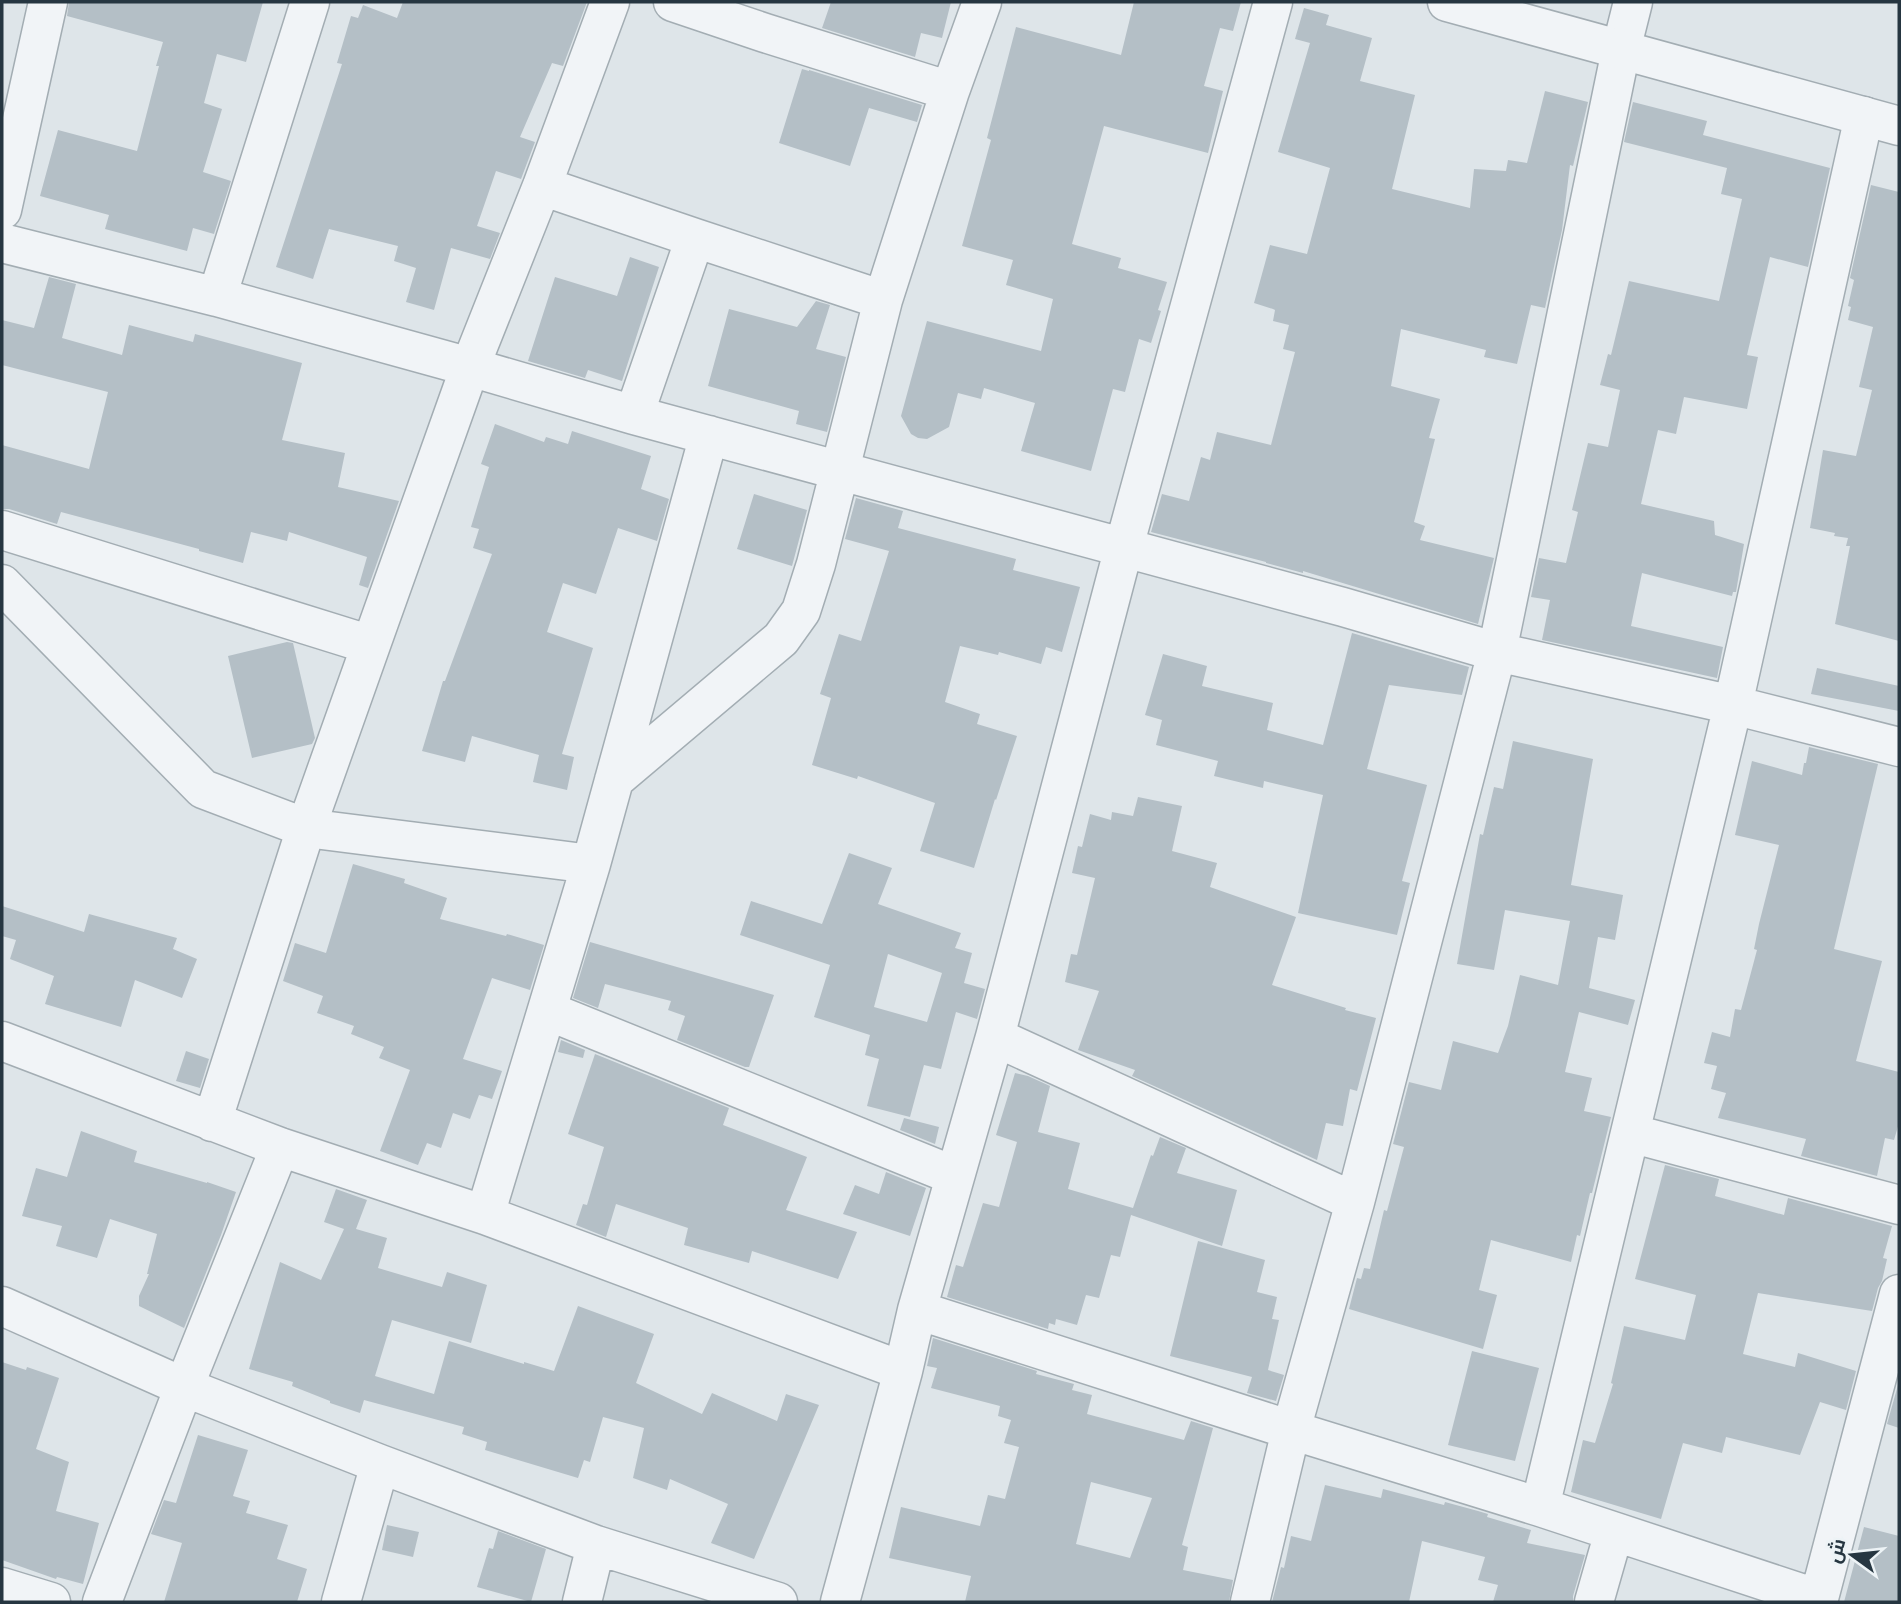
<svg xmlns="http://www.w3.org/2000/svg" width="1901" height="1604" font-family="Barlow,Cairo,sans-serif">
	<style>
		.building { fill: #b4bfc6; fill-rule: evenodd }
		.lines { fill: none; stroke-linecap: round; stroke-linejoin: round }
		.minor-casing { stroke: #a3adb3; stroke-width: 41 }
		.tertiary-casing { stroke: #a3adb3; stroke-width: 41 }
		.minor { stroke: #f1f4f7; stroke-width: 38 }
		.tertiary { stroke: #f1f4f7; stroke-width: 38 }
	</style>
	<rect width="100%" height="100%" fill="#dee5e9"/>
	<path class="building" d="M 69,2 L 263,2 L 246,62 L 217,54 L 204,103 L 222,109 L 203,172 L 231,181 L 214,234 L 193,228 L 187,251 L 105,229 L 109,215 L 40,196 L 58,130 L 137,151 L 159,66 L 156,66 L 163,42 L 67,16 Z
		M 403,2 L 587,2 L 563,66 L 552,63 L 520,137 L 535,142 L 521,179 L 496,171 L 477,226 L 500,233 L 490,259 L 451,248 L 434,310 L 406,302 L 416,268 L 394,261 L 398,246 L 329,229 L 313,279 L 276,267 L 342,64 L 337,63 L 351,16 L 358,18 L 363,5 L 397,18 Z
		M 831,2 L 951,2 L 942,38 L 921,33 L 915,57 L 822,28 Z
		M 1134,2 L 1241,2 L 1233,31 L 1220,28 L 1204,86 L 1223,91 L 1208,153 L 1104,126 L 1072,244 L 1121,258 L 1118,268 L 1167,282 L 1158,310 L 1161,311 L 1151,343 L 1139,339 L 1125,392 L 1113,389 L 1091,471 L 1021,451 L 1035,403 L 984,388 L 981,399 L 958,393 L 949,427 L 927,439 L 918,438 L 911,434 L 901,416 L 927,321 L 1041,351 L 1053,299 L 1006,285 L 1013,260 L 962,246 L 991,140 L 987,138 L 1016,27 L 1121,55 Z
		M 1304,8 L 1329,15 L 1326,25 L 1372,38 L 1360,81 L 1415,95 L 1392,189 L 1470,208 L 1474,169 L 1506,171 L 1508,160 L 1527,163 L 1545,91 L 1588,102 L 1573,166 L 1570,165 L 1562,230 L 1545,308 L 1531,305 L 1517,364 L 1484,357 L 1486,350 L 1401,329 L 1391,386 L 1440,399 L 1429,438 L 1435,439 L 1414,522 L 1425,526 L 1420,540 L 1494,558 L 1478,624 L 1303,571 L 1303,573 L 1266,563 L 1266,562 L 1151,532 L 1162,494 L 1189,501 L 1201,457 L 1210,460 L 1217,432 L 1271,445 L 1295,352 L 1283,349 L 1289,325 L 1273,321 L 1275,310 L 1273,309 L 1254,303 L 1270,245 L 1307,254 L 1330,168 L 1278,152 L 1310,43 L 1295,39 Z
		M 802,69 L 809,71 L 809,70 L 922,105 L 917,122 L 869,108 L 850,166 L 779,143 Z
		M 1633,102 L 1707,121 L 1703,135 L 1830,168 L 1808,267 L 1770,257 L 1747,355 L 1758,357 L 1747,409 L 1684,397 L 1676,434 L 1658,430 L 1641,504 L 1714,521 L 1715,535 L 1744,544 L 1736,592 L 1733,592 L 1732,596 L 1642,573 L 1631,626 L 1723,647 L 1717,678 L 1542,640 L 1550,600 L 1531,597 L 1539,558 L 1566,563 L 1578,512 L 1572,510 L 1588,443 L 1608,447 L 1620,390 L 1600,385 L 1608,354 L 1611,355 L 1629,281 L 1719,301 L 1742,199 L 1721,194 L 1727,168 L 1624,142 Z
		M 1871,185 L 1899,192 L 1899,641 L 1835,624 L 1850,546 L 1846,546 L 1848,538 L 1834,536 L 1835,533 L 1810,528 L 1823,450 L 1856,456 L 1872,390 L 1859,387 L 1873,327 L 1848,320 L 1851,307 L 1848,306 L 1854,280 L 1850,278 Z
		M 630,257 L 659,267 L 622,381 L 588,370 L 585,378 L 528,361 L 555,277 L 617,296 Z
		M 49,277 L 76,284 L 62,338 L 122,355 L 129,325 L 193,342 L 195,334 L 302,363 L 282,440 L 345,453 L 338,487 L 399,501 L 368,588 L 359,585 L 367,557 L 289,532 L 287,541 L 251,532 L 243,563 L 199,551 L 199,549 L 61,512 L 57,524 L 9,509 L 2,509 L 2,445 L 89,469 L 108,392 L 2,365 L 2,320 L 34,328 Z
		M 816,301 L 830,305 L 816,349 L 846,357 L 827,432 L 796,424 L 799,411 L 708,386 L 729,309 L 797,327 Z
		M 495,424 L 544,442 L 546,437 L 568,444 L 572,431 L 651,456 L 641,489 L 669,499 L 657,541 L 618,528 L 596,594 L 563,583 L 547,632 L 593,648 L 562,754 L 574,757 L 567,790 L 533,782 L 539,755 L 472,736 L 465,762 L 422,751 L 443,681 L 445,681 L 492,554 L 473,548 L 479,529 L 471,527 L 489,467 L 481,464 Z
		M 754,494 L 807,510 L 792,566 L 737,549 Z
		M 856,498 L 903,511 L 898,528 L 1016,559 L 1013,570 L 1080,587 L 1062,652 L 1046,647 L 1041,664 L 999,652 L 998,655 L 960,646 L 945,702 L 980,714 L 977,724 L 1017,736 L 996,800 L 995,799 L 974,868 L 920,851 L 935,803 L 858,776 L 857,779 L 812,765 L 831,698 L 820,694 L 839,634 L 861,641 L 889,551 L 845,539 Z
		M 1352,633 L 1469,667 L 1462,695 L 1389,685 L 1367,769 L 1427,785 L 1402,881 L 1410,883 L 1397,935 L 1298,913 L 1323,795 L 1264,781 L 1263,788 L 1214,776 L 1218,761 L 1156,745 L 1162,720 L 1145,715 L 1163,654 L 1207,666 L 1202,686 L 1273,703 L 1267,730 L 1323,745 Z
		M 287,642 L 293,643 L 315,738 L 312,744 L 252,758 L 228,656 Z
		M 1817,668 L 1899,686 L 1899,711 L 1811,694 Z
		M 1513,741 L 1593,759 L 1571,885 L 1623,895 L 1615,940 L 1598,937 L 1589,988 L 1635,1000 L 1628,1025 L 1579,1012 L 1565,1072 L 1592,1078 L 1584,1111 L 1611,1117 L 1592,1193 L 1590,1193 L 1580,1236 L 1577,1235 L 1571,1262 L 1491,1240 L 1479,1290 L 1497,1295 L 1483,1349 L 1349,1309 L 1357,1278 L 1361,1279 L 1364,1268 L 1370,1269 L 1384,1210 L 1387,1211 L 1404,1147 L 1393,1144 L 1409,1082 L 1441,1090 L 1453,1041 L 1498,1053 L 1508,1026 L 1520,975 L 1558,985 L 1570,921 L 1505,910 L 1494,970 L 1457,964 L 1480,834 L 1483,835 L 1494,787 L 1503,789 Z
		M 1809,747 L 1878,764 L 1834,949 L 1882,961 L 1856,1061 L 1899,1072 L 1899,1123 L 1894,1140 L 1885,1138 L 1877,1176 L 1801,1156 L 1806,1139 L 1718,1118 L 1726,1093 L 1711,1089 L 1717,1066 L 1704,1063 L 1712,1032 L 1730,1037 L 1735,1009 L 1741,1010 L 1757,950 L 1754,949 L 1759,924 L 1779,845 L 1735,835 L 1752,761 L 1802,775 L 1804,763 L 1806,763 Z
		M 1138,797 L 1182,806 L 1172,851 L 1217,863 L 1210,887 L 1296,917 L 1272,985 L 1346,1008 L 1345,1010 L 1376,1018 L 1357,1091 L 1350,1089 L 1343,1126 L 1326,1123 L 1317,1160 L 1132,1076 L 1135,1070 L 1078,1050 L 1099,991 L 1065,982 L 1071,954 L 1077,955 L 1095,878 L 1072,873 L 1078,846 L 1082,847 L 1090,814 L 1111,820 L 1112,812 L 1133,816 Z
		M 849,853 L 892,868 L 878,904 L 961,933 L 955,948 L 972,953 L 964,983 L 985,989 L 977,1019 L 956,1012 L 941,1069 L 924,1065 L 910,1117 L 867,1106 L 879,1059 L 865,1055 L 870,1035 L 814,1017 L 830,965 L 740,935 L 751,901 L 822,924 ZM 888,954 L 942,973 L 927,1022 L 874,1007 Z
		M 353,864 L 405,879 L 404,883 L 447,898 L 440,919 L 506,936 L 507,934 L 544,945 L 530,990 L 492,978 L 463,1059 L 502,1071 L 492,1099 L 479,1095 L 470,1119 L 453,1113 L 441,1148 L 427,1143 L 418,1165 L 380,1151 L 410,1070 L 379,1058 L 384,1047 L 351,1034 L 354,1026 L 317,1013 L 323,996 L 283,981 L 295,943 L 326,953 Z
		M 2,906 L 84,932 L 89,914 L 177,938 L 173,949 L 197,959 L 182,998 L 135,980 L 121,1027 L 45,1004 L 54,976 L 10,959 L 16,940 L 2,936 Z
		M 590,942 L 774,995 L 749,1067 L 745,1067 L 677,1040 L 685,1016 L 668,1010 L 671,1001 L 605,984 L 598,1008 L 573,998 Z
		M 561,1040 L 585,1050 L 583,1058 L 558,1052 Z
		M 186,1051 L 209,1059 L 200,1088 L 176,1081 Z
		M 595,1054 L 729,1108 L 723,1125 L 807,1157 L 786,1210 L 857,1232 L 838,1279 L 752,1251 L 749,1263 L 684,1245 L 688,1228 L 616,1204 L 606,1237 L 576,1225 L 583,1204 L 587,1205 L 604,1147 L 568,1134 Z
		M 1015,1073 L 1028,1076 L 1050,1086 L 1038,1132 L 1080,1143 L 1068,1189 L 1133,1208 L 1151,1155 L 1153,1156 L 1160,1137 L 1186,1148 L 1177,1173 L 1237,1190 L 1222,1246 L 1131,1215 L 1120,1257 L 1111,1255 L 1099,1298 L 1086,1295 L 1077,1325 L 1056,1319 L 1055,1325 L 1049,1323 L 1048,1329 L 947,1297 L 956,1265 L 963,1267 L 983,1203 L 999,1207 L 1017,1142 L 996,1135 Z
		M 904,1118 L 939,1127 L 935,1144 L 900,1130 Z
		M 81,1131 L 137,1151 L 134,1162 L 207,1183 L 207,1182 L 236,1192 L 221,1235 L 184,1328 L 139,1306 L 139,1296 L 149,1274 L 147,1274 L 157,1234 L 110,1219 L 97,1258 L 56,1246 L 62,1226 L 22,1216 L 36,1168 L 67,1177 Z
		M 1665,1165 L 1719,1179 L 1715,1196 L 1784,1215 L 1788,1198 L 1892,1226 L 1883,1258 L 1887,1259 L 1882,1281 L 1878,1288 L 1872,1311 L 1758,1293 L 1743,1354 L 1795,1367 L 1798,1353 L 1856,1371 L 1846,1410 L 1820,1402 L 1800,1455 L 1726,1437 L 1722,1453 L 1683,1443 L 1661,1519 L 1571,1492 L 1583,1440 L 1595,1443 L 1613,1384 L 1611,1383 L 1624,1326 L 1685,1340 L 1696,1295 L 1635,1279 Z
		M 886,1172 L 926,1188 L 910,1236 L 843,1214 L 855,1185 L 879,1194 Z
		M 336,1189 L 367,1200 L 356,1229 L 387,1238 L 378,1268 L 442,1287 L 447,1272 L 487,1285 L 471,1343 L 392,1320 L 375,1376 L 434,1394 L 449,1341 L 524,1364 L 524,1362 L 554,1371 L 578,1306 L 654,1334 L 636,1383 L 702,1414 L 712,1393 L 777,1421 L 786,1394 L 819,1405 L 754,1559 L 711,1543 L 728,1504 L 670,1479 L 667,1490 L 633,1478 L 644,1428 L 603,1417 L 590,1462 L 584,1460 L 578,1478 L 485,1450 L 487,1442 L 462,1434 L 464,1427 L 364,1400 L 360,1413 L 330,1403 L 330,1401 L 292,1386 L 293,1382 L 249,1369 L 280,1262 L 321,1280 L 344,1229 L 324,1222 Z
		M 1198,1241 L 1265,1260 L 1257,1292 L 1277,1297 L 1272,1319 L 1279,1320 L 1268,1370 L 1284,1375 L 1276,1401 L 1247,1393 L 1252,1377 L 1170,1356 Z
		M 933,1338 L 1037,1371 L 1036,1374 L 1074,1384 L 1072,1390 L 1092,1395 L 1087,1414 L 1184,1440 L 1191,1421 L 1213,1428 L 1182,1545 L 1188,1547 L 1183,1570 L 1233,1580 L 1229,1602 L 965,1602 L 971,1576 L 889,1558 L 901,1507 L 980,1526 L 988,1495 L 1005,1499 L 1019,1447 L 1004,1443 L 1011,1420 L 998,1416 L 1000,1406 L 931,1388 L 937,1368 L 927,1366 ZM 1091,1482 L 1152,1498 L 1130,1558 L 1076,1544 Z
		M 1472,1351 L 1539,1368 L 1515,1461 L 1448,1445 Z
		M 2,1362 L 26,1370 L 27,1367 L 59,1378 L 36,1449 L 69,1462 L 56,1511 L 99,1523 L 83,1584 L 57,1577 L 56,1579 L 2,1560 Z
		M 1898,1385 L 1899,1385 L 1899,1428 L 1887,1424 Z
		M 198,1435 L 248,1450 L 233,1496 L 250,1501 L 246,1513 L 288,1525 L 277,1559 L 307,1569 L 297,1602 L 164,1602 L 182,1543 L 151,1534 L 164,1500 L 176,1503 Z
		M 1325,1485 L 1381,1498 L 1383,1489 L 1444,1505 L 1445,1502 L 1478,1511 L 1488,1514 L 1487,1517 L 1531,1530 L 1527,1543 L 1585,1555 L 1573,1596 L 1573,1602 L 1493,1602 L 1498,1585 L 1478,1580 L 1485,1557 L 1422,1541 L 1409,1602 L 1272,1602 L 1281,1567 L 1284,1568 L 1291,1536 L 1311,1541 Z
		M 387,1525 L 419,1532 L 413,1557 L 382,1550 Z
		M 1864,1527 L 1899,1536 L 1899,1602 L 1844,1602 Z
		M 498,1531 L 546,1549 L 531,1602 L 477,1587 L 489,1548 L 493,1549 Z"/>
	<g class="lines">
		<g class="minor-casing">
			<path id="minor" d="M 673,2 L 765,33 L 950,91
				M 542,186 L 695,238 L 883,300
				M 2,210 L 48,2
				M 2,243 L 217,297 L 470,367 L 634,415 L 1343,607 L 1497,652 L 1733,705 L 1899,747
				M 217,297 L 310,2
				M 634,415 L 695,238
				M 2,530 L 371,645
				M 2,584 L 203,789 L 306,828 L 591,864
				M 614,780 L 781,639 L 801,611 L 816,564 L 883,300 L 950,91 L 982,2
				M 548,1011 L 955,1176
				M 995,1037 L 1355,1202
				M 2,1041 L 280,1147 L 485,1215 L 903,1371
				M 212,1122 L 306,828 L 371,645 L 470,367 L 542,186 L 610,2
				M 1630,1133 L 1899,1205
				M 485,1215 L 591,864 L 709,435
				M 2,1306 L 184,1387 L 380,1464 L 596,1545 L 778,1602
				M 917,1310 L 1291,1430 L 1540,1507 L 1819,1599
				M 1540,1507 L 1733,705 L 1864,116
				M 2,1587 L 51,1602
				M 102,1602 L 184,1387 L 280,1147
				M 341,1602 L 380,1464
				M 582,1602 L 596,1545
				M 840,1602 L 903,1371 L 917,1310 L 995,1037 L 1124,547 L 1273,2
				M 1250,1602 L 1291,1430 L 1355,1202 L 1497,652 L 1621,50 L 1633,2
				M 1594,1602 L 1614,1532
				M 1818,1602 L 1899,1294"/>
		</g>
		<g class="tertiary-casing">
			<path id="tertiary" d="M 1447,2 L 1899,126"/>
		</g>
		<use href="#minor" class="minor"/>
		<use href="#tertiary" class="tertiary"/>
	</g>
	<rect width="1901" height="1604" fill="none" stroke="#263641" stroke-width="7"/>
	<g transform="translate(1852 1555) rotate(285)" stroke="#edf3f6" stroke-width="5" paint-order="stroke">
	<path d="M0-5L12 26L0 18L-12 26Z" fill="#263641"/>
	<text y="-10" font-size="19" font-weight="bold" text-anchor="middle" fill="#263641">ش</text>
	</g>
</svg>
